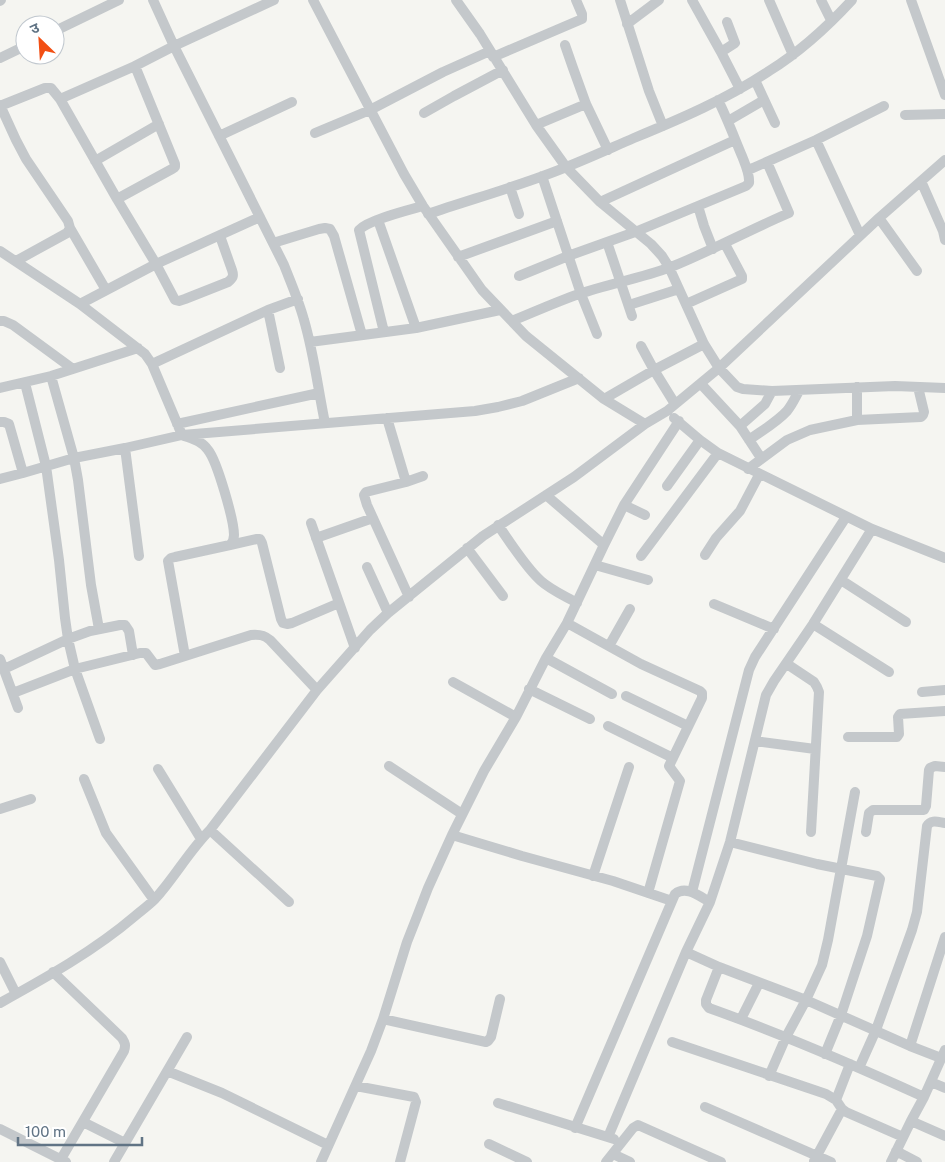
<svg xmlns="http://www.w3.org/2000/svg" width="945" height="1162" font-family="'Public Sans','Noto Sans Devanagari',sans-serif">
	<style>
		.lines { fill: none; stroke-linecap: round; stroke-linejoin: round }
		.minor { stroke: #c4c8cb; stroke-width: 10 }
	</style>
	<rect width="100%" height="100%" fill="#f5f5f1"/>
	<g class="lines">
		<path class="minor" d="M 153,0 L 174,46 L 284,265 C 291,283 299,301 304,320 C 314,354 318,389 325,423
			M 313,0 L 404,174 L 423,206 L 482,290 L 526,336 L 604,399 L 645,424
			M 456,0 L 480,34 L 536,125 L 566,167 L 600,202 L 651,244 L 662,256 L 669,267 L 704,344 L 719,368 L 737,387 L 743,389 L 772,391 L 895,386 L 945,388
			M 620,0 L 649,91 L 663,126
			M 692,0 L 721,52 L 740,89
			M 769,0 L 793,55
			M 821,0 L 831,20
			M 911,0 L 945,95
			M 0,1 L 1,0
			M 627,24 L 659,0
			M 55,31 L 119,0
			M 565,45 L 573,68 L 586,104 L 608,150
			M 721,52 L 735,43 L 727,22
			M 493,57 L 582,19 L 582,14 L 576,0
			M 0,58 L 25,46
			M 755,80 L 775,123
			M 60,99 L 135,66 L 174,46 L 274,0
			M 0,105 L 16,140 L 26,159 L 68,221 L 70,228 L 67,233 L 16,261
			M 0,106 L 45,88 L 51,88 L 60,99 L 117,199 L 156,264 L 175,300 L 179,301 L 185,299 L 228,282 C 233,278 234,276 232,270 L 220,236
			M 424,113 L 454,96 L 503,70
			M 905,115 L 945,114
			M 728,121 L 764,100
			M 536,125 L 586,104
			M 315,133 L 370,110 L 443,72 L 490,51
			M 219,136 L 292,102
			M 816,140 L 860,235
			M 95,161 L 159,124
			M 747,170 L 753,168 L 816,140 L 884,106
			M 542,176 L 581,294 L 597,334
			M 921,181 L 943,231 L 945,240
			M 510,187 L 519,214
			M 117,199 L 172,169 L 175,167 L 175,164 L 135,66
			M 600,202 L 735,140
			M 698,206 L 704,226 L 713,249
			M 428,214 C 466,201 505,190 543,176 C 574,165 604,151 634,138 C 680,119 727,99 769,71 C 798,53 829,25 852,0
			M 879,218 L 917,271
			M 378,220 L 416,328
			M 70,228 L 106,290
			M 607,242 L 632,316
			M 273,243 L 319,229 L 325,228 L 330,229 L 334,236 L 362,335
			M 0,251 L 80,304 L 145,354 L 152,364 L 182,435 C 192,439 202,441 208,450 C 217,461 234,520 234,535 C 234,539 233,542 230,545 L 175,557 L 171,558 L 168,561 L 185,656
			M 458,257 L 557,221
			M 519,276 L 568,256 L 635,232 L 746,186 L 749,183 C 750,174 745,164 742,156 C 734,137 727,118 718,100
			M 80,304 L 156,264 L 260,217
			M 686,304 L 742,279 L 742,276 L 725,244
			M 629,305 L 679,289
			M 268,310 L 280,368
			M 0,321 L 4,321 L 13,325 L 73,369
			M 512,321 C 534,312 556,302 579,294 C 609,284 641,278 671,267 C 711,251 749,230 789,213 L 767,162
			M 384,332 L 359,230 C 368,220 409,210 423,206
			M 310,342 L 416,328 L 500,310
			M 641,346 L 654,370 L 675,404
			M 152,364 L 268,310 L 298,299
			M 51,376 L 74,458 L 78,480 L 91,585 L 99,629
			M 25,383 L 46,466 L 59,560 L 65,618 L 68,639 L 75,669 L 100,739
			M 701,384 L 740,426 L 761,458
			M 0,388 L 51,376 L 138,348
			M 604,399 L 654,370 L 704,344
			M 387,418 L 406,482
			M 674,418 L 700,440 L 718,453 L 872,529 L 945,558
			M 857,420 L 857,387
			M 0,422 L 4,422 L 9,424 L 23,473
			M 177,424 L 319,393
			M 740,426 L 765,404 L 772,391
			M 749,440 C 761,431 776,423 787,411 C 792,405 795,398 799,391
			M 125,448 L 139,556
			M 748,469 L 787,440 L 810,430 L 857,420 L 921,417 L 923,415 L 924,412 L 918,387
			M 0,479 L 23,473 L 74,458 L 125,448 L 182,435 L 475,411 L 498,407 L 522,401 L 579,378
			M 667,486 L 700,440
			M 546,495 L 604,545
			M 624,505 L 645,515
			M 311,523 L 355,648
			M 498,525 C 510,542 526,568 541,581 C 551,590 565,596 577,603
			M 316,538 L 373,518
			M 230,545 L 257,539 L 260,539 L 262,543 L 281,619 L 283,623 L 287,624 L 292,623 L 339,603
			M 467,548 L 503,596
			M 705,555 L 716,538 L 740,511 L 759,475
			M 641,556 L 718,453
			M 595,565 L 648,580
			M 367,567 L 388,613
			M 841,580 L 906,622
			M 409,597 L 367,505 L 364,495 L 366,492 L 406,482 L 423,476
			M 714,604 L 774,629
			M 567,623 L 641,664 L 700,691 L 702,693 L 702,698 L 669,766 L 680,781 L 648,893
			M 813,624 L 889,672
			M 609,646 L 630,609
			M 546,658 L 612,694
			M 0,659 L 18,708
			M 787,664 L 814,682 L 817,687 L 819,692 L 811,832
			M 4,669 L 68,639 L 90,631 L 120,625 L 125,625 L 129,631 L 133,655
			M 453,682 L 516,717
			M 529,689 L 590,719
			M 922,692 L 945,690
			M 13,693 L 75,669 L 140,653 L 146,653 L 155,665 L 160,664 L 251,635 C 259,634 264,635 270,640 L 317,690
			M 626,696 L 688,726
			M 608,726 L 673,758
			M 848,737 L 897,737 L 899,734 L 898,717 L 900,714 L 945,711
			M 755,741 L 815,749
			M 389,766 L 462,814
			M 158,769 L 201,839
			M 84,779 L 106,833 L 154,900
			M 0,809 L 31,799
			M 210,830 L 289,902
			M 866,832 L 869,813 L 873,810 L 924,810 L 926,806 L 929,770 L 930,768 L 935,766 L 945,767
			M 452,835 L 522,856 L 613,881 L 672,901
			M 730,842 L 817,864 L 877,876 L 880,879 L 867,936 L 841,1015 L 825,1054
			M 593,876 L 629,767
			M 692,892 L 749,670 L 755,657 L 846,517
			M 686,952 L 719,967 L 806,1000 L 910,1046 L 945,937
			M 0,962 L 16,994
			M 719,967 L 706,1000 L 706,1004 L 709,1008 C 782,1034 854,1065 924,1097
			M 53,972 L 122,1038 C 125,1043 126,1045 124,1051 L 61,1159
			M 0,1003 C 47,977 94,951 135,916 C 141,911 149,905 155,899 C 175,877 189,851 210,830 L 317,690 L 370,630 L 388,613 L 483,536 L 574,477 L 645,424 L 667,411 L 719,368 L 879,218 L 945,160
			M 383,1019 L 486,1042 L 488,1041 L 491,1037 L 500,999
			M 741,1019 L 759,983
			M 672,1042 L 826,1094 L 836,1100 L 842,1109 L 846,1112 L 903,1137
			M 910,1046 L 941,1058
			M 859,1068 L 876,1030 L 912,930 L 917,912 L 927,826 C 931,819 938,822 945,823
			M 167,1071 L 222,1093 L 328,1145
			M 769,1076 L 786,1037 L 806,1000 L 822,965 L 828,940 L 855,792
			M 931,1082 L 945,1088
			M 356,1086 L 414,1097 L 416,1102 L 400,1162
			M 836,1100 L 850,1064
			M 498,1103 L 614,1139
			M 705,1107 L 831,1162
			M 911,1121 L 945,1136
			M 83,1122 L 125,1143
			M 575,1128 L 675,894 C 686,885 699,896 710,902
			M 0,1129 L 66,1162
			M 608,1137 L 686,952 L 710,902 L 730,842 L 766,695 L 774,681 L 813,624 L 872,529
			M 489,1144 L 527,1162
			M 896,1151 L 917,1162
			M 613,1154 L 630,1162
			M 814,1161 L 842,1109
			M 114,1162 L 187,1037
			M 321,1162 L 371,1051 L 383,1019 L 407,942 L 418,914 L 428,888 L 452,835 L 484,771 L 516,717 L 546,658 L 567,623 L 604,545 L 624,505 L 679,421
			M 606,1162 L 633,1128 L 638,1125 L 721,1162
			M 891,1162 L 911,1121 L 924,1097 L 945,1050"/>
	</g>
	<g transform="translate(40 40) rotate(335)"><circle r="24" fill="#ffffff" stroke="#c0c7ce"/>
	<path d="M0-4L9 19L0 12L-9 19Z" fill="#f24f14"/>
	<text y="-8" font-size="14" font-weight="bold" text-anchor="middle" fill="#617485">उ</text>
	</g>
	<path d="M18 1137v8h124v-8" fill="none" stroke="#617485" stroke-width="2.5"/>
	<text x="25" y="1137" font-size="15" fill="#617485" stroke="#ffffff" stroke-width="4" paint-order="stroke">100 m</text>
</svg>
